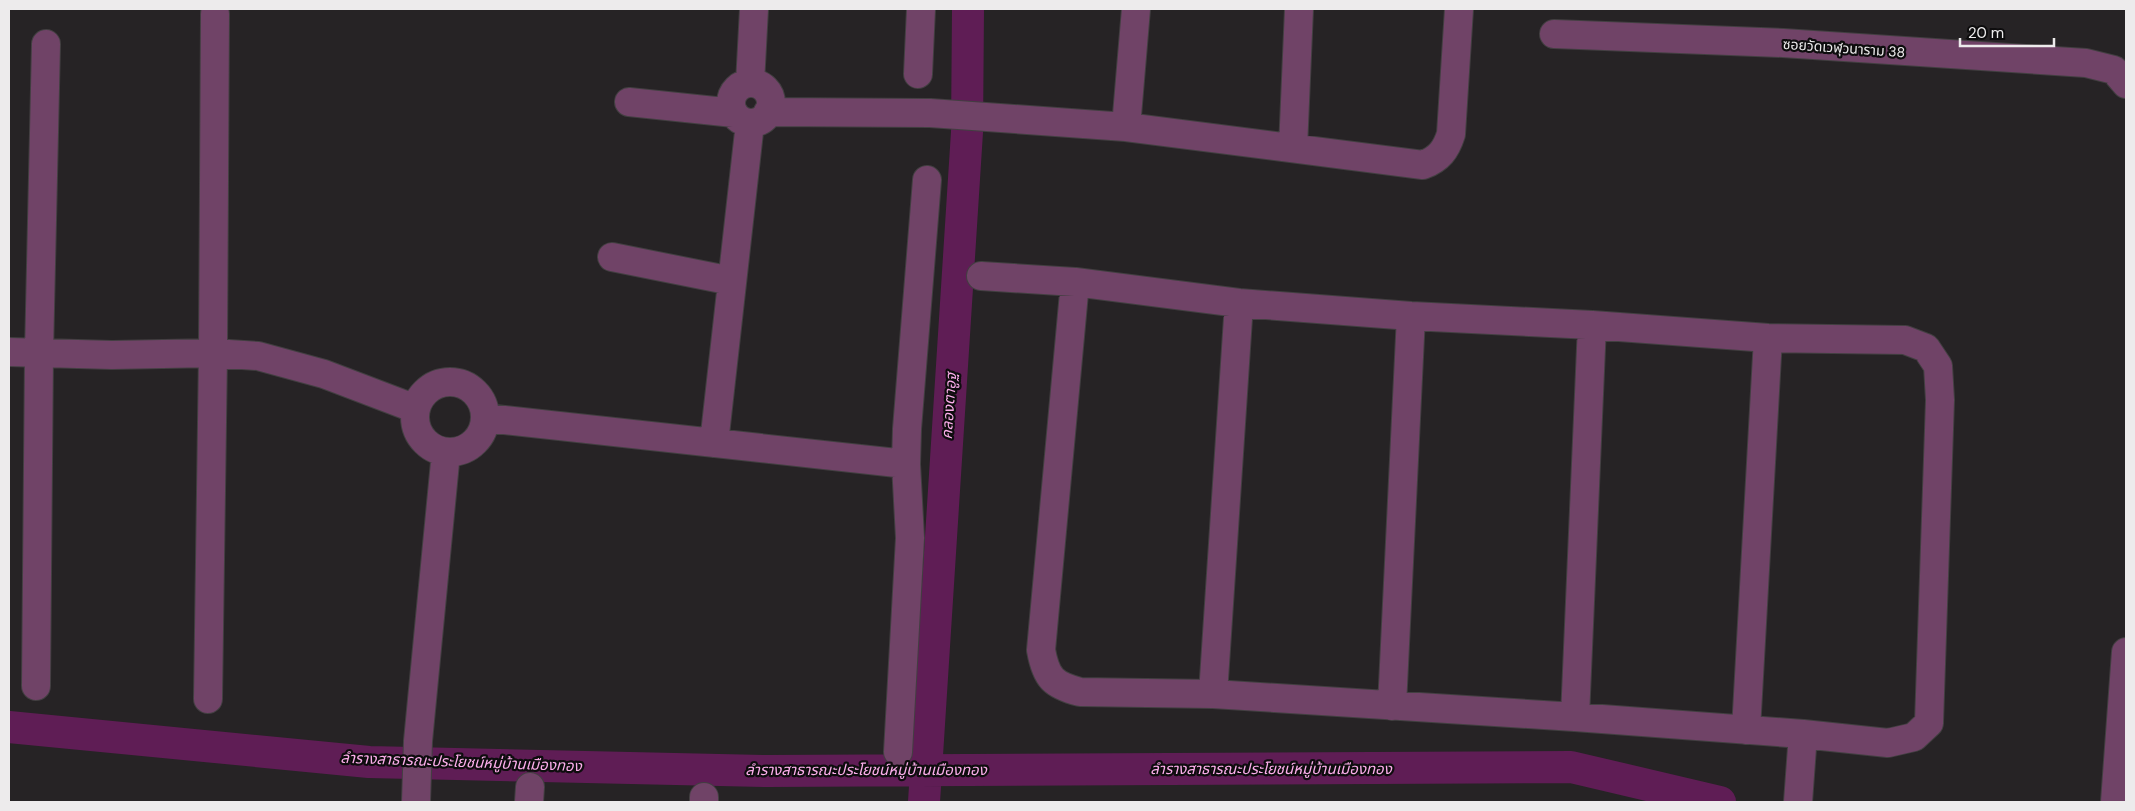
<svg xmlns="http://www.w3.org/2000/svg" width="2135" height="811" font-family="'DM Sans','Noto Sans Thai',sans-serif">
	<style>
		.lines { fill: none; stroke-linecap: round; stroke-linejoin: round }
		.canal { stroke: #5f1d55; stroke-width: 32 }
		.street-casing { stroke: #423f41; stroke-width: 30 }
		.street { stroke: #704367; stroke-width: 28 }
		.labels { text-anchor: middle; dominant-baseline: central; stroke-width: 4.5; stroke-linejoin: round; paint-order: stroke }
		.street-label { font-size: 14px; fill: #edebec; stroke: #0e0d0e }
		.water-label { font-size: 15px; font-style: italic; fill: #fcaeeb; stroke: #0e0d0e }
	</style>
	<rect width="100%" height="100%" fill="#262325"/>
	<g class="lines">
		<path class="canal" d="M 9,727 L 369,762 L 766,771 L 1571,767 L 1720,802
			M 924,802 L 967,132 L 968,9"/>
		<g class="street-casing">
			<path id="street" d="M 1554,34 L 1783,43 L 2086,63 L 2114,70 L 2126,84
				M 918,74 L 921,9
				M 750,83 L 754,9
				M731 103a20 20 0 1 1 40 0a20 20 0 1 1-40 0Z
				M 629,102 L 734,113
				M 768,112 L 930,113 L 1126,127 L 1423,165 C 1439,159 1446,150 1451,134 L 1459,9
				M 1126,127 L 1136,9
				M 1293,148 L 1299,9
				M 612,257 L 732,281
				M 981,276 L 1075,282 L 1239,303 L 1411,316 L 1592,325 L 1768,338 L 1905,340 L 1926,348 L 1938,366 L 1940,400 L 1929,723 L 1914,737 L 1888,743 L 1803,734 L 1575,717 L 1213,694 L 1080,692 C 1053,685 1046,678 1041,650 L 1075,282
				M 9,352 L 112,355 L 213,353 L 258,356 L 324,374 L 416,409
				M415 417a35 35 0 1 1 70 0a35 35 0 1 1-70 0Z
				M 486,418 L 906,464 L 907,429 L 927,180
				M 714,443 L 750,123
				M 36,686 L 39,353 L 46,44
				M 1213,694 L 1239,303
				M 208,699 L 213,353 L 215,14
				M 1392,706 L 1411,316
				M 1575,717 L 1592,325
				M 1746,730 L 1768,338
				M 898,752 L 910,538 L 906,464
				M 416,802 L 418,741 L 446,452
				M 529,802 L 530,787
				M 704,802 L 704,797
				M 1798,802 L 1803,734
				M 2115,802 L 2126,652"/>
		</g>
		<use href="#street" class="street"/>
	</g>
	<g class="labels">
		<g class="street-label">
			<text transform="translate(1844 48) rotate(4)">ซอยวัดเวฬุวนาราม 38</text>
		</g>
		<g class="water-label">
			<text transform="translate(949 406) rotate(-86)">คลองตาอูฐ</text>
			<text transform="translate(461 762) rotate(2)">ลำรางสาธารณะประโยชน์หมู่บ้านเมืองทอง</text>
			<text x="1271" y="769">ลำรางสาธารณะประโยชน์หมู่บ้านเมืองทอง</text>
			<text x="866" y="770">ลำรางสาธารณะประโยชน์หมู่บ้านเมืองทอง</text>
		</g>
	</g>
	<rect width="2135" height="811" fill="none" stroke="#edebec" stroke-width="20"/>
	<path d="M1960 38v8h94v-8" fill="none" stroke="#edebec" stroke-width="2.5"/>
	<text x="1968" y="38" font-size="15" fill="#edebec" stroke="#0e0d0e" stroke-width="4" paint-order="stroke">20 m</text>
</svg>
